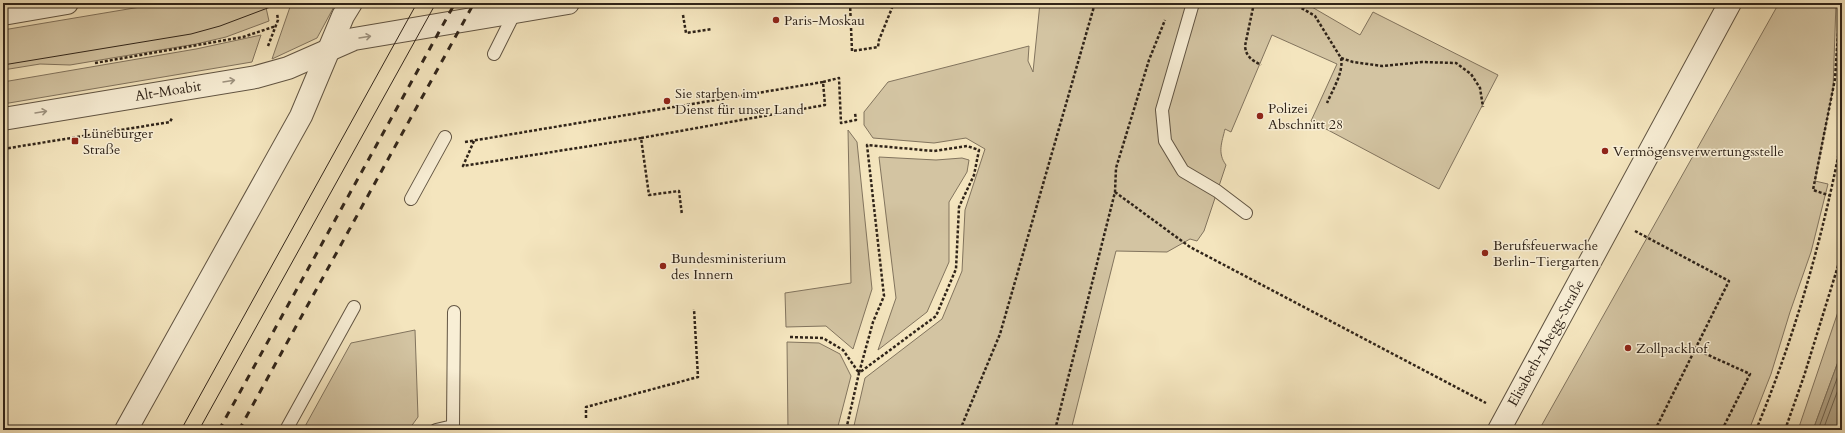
<svg xmlns="http://www.w3.org/2000/svg" width="1845" height="433" font-family="Cardo,serif">
	<style>
		.green { fill: #d3c4a2; stroke: #82745e }
		.water { fill: #b1a386; stroke: #7d705a }
		.lines { fill: none; stroke-linecap: round; stroke-linejoin: round }
		.shore { stroke: #706450; stroke-width: 1 }
		.service-casing { stroke: #615442; stroke-width: 14 }
		.minor-casing { stroke: #615442; stroke-width: 24 }
		.tertiary-casing { stroke: #615442; stroke-width: 24 }
		.path { stroke: #302419; stroke-width: 2.5; stroke-dasharray: 3 2; stroke-linecap: butt }
		.service { stroke: #f8eed5; stroke-width: 12 }
		.minor { stroke: #f8eed5; stroke-width: 22 }
		.tertiary { stroke: #f8eed5; stroke-width: 22 }
		.tram { stroke: #302419; stroke-width: 1 }
		.rail { stroke: #302419; stroke-width: 3; stroke-dasharray: 7 7; stroke-linecap: butt }
		.oneway { stroke: #9e9380 }
		.poi-dot { fill: #8f2418; stroke: #f8eed5; stroke-width: 1.5 }
		.labels { text-anchor: middle; dominant-baseline: central; stroke-width: 3; stroke-linejoin: round; paint-order: stroke }
		.poi-label { font-size: 14px; fill: #302419; stroke: #f8eed5; text-anchor: start }
		.street-label { font-size: 14px; fill: #302419; stroke: #f8eed5 }
	</style>
	<rect width="100%" height="100%" fill="#f4e5be"/>
	<filter id="stains"><feTurbulence type="fractalNoise" baseFrequency=".005" numOctaves="4"/><feColorMatrix values="0 0 0 0 .2 0 0 0 0 .09 0 0 0 0 .02 0 0 0 .5 -.17"/></filter>
	<radialGradient id="worn" r=".72"><stop offset=".6" stop-color="#630" stop-opacity="0"/><stop offset="1" stop-color="#630" stop-opacity=".3"/></radialGradient>
	<path class="green" d="M 164,3 L 265,3 L 269,21 L 226,37 L 196,44 L 70,65 L 40,64 L 3,70 L 3,30 Z
		M 298,3 L 336,3 L 317,38 L 272,59 L 290,7 Z
		M 1040,3 L 1305,3 L 1360,35 L 1373,12 L 1498,75 L 1439,189 L 1311,121 L 1337,64 L 1272,35 L 1231,132 L 1225,129 C 1222,142 1217,153 1226,165 L 1204,231 L 1197,241 L 1190,239 L 1167,252 L 1116,251 L 1071,430 L 853,430 L 865,378 L 942,319 L 962,271 L 965,210 L 985,149 L 966,138 L 934,143 L 873,138 L 864,125 L 864,112 L 888,82 L 1029,46 L 1028,61 L 1033,72 Z
		M 1779,3 L 1836,3 L 1833,89 L 1815,181 L 1828,184 L 1811,252 L 1790,312 L 1771,374 L 1749,430 L 1539,430 Z
		M 261,35 L 252,62 L 3,104 L 3,82 L 196,49 Z
		M 848,130 L 857,142 L 872,289 L 853,349 L 826,326 L 786,327 L 785,293 L 851,283 Z
		M 879,157 L 936,160 L 962,158 L 969,160 L 967,172 L 949,202 L 949,262 L 927,312 L 878,350 L 896,298 Z
		M 1842,300 L 1842,351 L 1813,430 L 1798,430 Z
		M 415,330 L 418,417 L 410,428 L 402,430 L 303,430 L 351,343 Z
		M 787,342 L 819,343 L 840,354 L 851,376 L 837,430 L 788,430 Z"/>
	<path class="water" d="M 1842,351 L 1842,430 L 1813,430 Z"/>
	<g class="lines">
		<path class="shore" d="M 1818,430 L 1842,365
			M 1823,430 L 1842,379"/>
		<g class="service-casing">
			<path id="service" d="M 1193,3 L 1162,110 L 1165,141 L 1183,171 L 1217,191 L 1246,213
				M 494,54 L 516,10
				M 411,199 L 445,137
				M 286,430 L 354,307
				M 436,430 L 453,426 L 454,312"/>
		</g>
		<g class="minor-casing">
			<path id="minor" d="M 126,430 L 301,116 L 343,16 L 351,3
				M 1499,430 L 1730,3"/>
		</g>
		<g class="tertiary-casing">
			<path id="tertiary" d="M 3,14 L 67,3
				M 3,119 L 256,77 L 288,68 L 354,39 L 568,3"/>
		</g>
		<path class="path" d="M 850,3 L 852,51 L 878,47 L 879,40 L 894,3
			M 1254,3 L 1245,46 C 1246,57 1252,60 1261,65
			M 1293,3 L 1315,16 L 1341,58 C 1344,72 1332,91 1327,103
			M 683,15 L 686,33 L 712,29
			M 268,46 L 278,20 L 277,13
			M 1341,58 L 1353,62 L 1382,66 L 1422,62 L 1456,63 L 1471,74 L 1480,88 L 1483,107
			M 95,63 L 243,37 L 276,26
			M 823,82 L 839,78 L 841,123 L 856,120 L 855,113
			M 474,141 L 463,166 L 641,138
			M 465,142 L 823,82 L 825,105 L 641,138 L 649,195 L 679,191 L 682,215
			M 3,149 L 170,122 L 172,118
			M 1115,192 L 1190,247 L 1486,403
			M 1831,196 L 1813,190 L 1835,79 L 1840,3
			M 1635,231 L 1729,281 L 1655,430
			M 790,337 L 823,338 L 843,350 L 859,373 L 873,322 L 884,296 L 867,145 L 934,151 L 967,146 L 979,150 L 974,175 L 959,207 L 956,269 L 936,316 L 859,373 L 846,430
			M 1695,349 L 1750,374 L 1722,430
			M 586,418 L 586,407 L 698,377 L 694,309
			M 960,430 L 1000,334 L 1095,3
			M 1055,430 L 1115,192 L 1116,168 L 1149,60 L 1165,20
			M 1756,430 C 1795,336 1823,237 1842,137
			M 1785,430 L 1804,376 L 1842,253"/>
		<use href="#service" class="service"/>
		<use href="#minor" class="minor"/>
		<use href="#tertiary" class="tertiary"/>
		<path class="tram" d="M 3,65 L 191,34 L 220,26 L 281,3
			M 181,430 L 417,3
			M 199,430 L 436,3"/>
		<path class="rail" d="M 219,430 L 455,3
			M 239,430 L 474,3"/>
	</g>
	<defs><path id="oneway-shaft" d="M-6 0H5M1.5-3L5.5 0L1.5 3" fill="none" stroke-width="1.6" stroke-linecap="round" stroke-linejoin="round"/></defs>
	<g class="oneway">
		<use href="#oneway-shaft" transform="translate(365 37) rotate(-9)"/>
		<use href="#oneway-shaft" transform="translate(229 81) rotate(-9)"/>
		<use href="#oneway-shaft" transform="translate(41 112) rotate(-9)"/>
	</g>
	<g class="poi-dot">
		<circle cx="776" cy="20" r="4"/>
		<circle cx="667" cy="101" r="4"/>
		<circle cx="1260" cy="116" r="4"/>
		<rect x="71" y="137" width="8" height="8" rx="2"/>
		<circle cx="1605" cy="151" r="4"/>
		<circle cx="1485" cy="253" r="4"/>
		<circle cx="663" cy="266" r="4"/>
		<circle cx="1628" cy="348" r="4"/>
	</g>
	<g class="labels">
		<g class="poi-label">
			<text x="784" y="20">Paris-Moskau</text>
			<text x="675" y="93">Sie starben im<tspan x="675" dy="16">Dienst für unser Land</tspan></text>
			<text x="1268" y="108">Polizei<tspan x="1268" dy="16">Abschnitt 28</tspan></text>
			<text x="83" y="133">Lüneburger<tspan x="83" dy="16">Straße</tspan></text>
			<text x="1613" y="151">Vermögensverwertungsstelle</text>
			<text x="1493" y="245">Berufsfeuerwache<tspan x="1493" dy="16">Berlin-Tiergarten</tspan></text>
			<text x="671" y="258">Bundesministerium<tspan x="671" dy="16">des Innern</tspan></text>
			<text x="1636" y="348">Zollpackhof</text>
		</g>
		<g class="street-label">
			<text transform="translate(168 91) rotate(-9)">Alt-Moabit</text>
			<text transform="translate(1546 343) rotate(-61)">Elisabeth-Abegg-Straße</text>
		</g>
	</g>
	<rect width="1845" height="433" fill="none" stroke="#f4e5be" stroke-width="16"/>
	<rect x="4" y="4" width="1837" height="425" fill="none" stroke="#302419" stroke-width="2"/>
	<rect x="8" y="8" width="1829" height="417" fill="none" stroke="#302419"/>
	<rect width="100%" height="100%" filter="url(#stains)"/>
	<rect width="100%" height="100%" fill="url(#worn)"/>
</svg>
